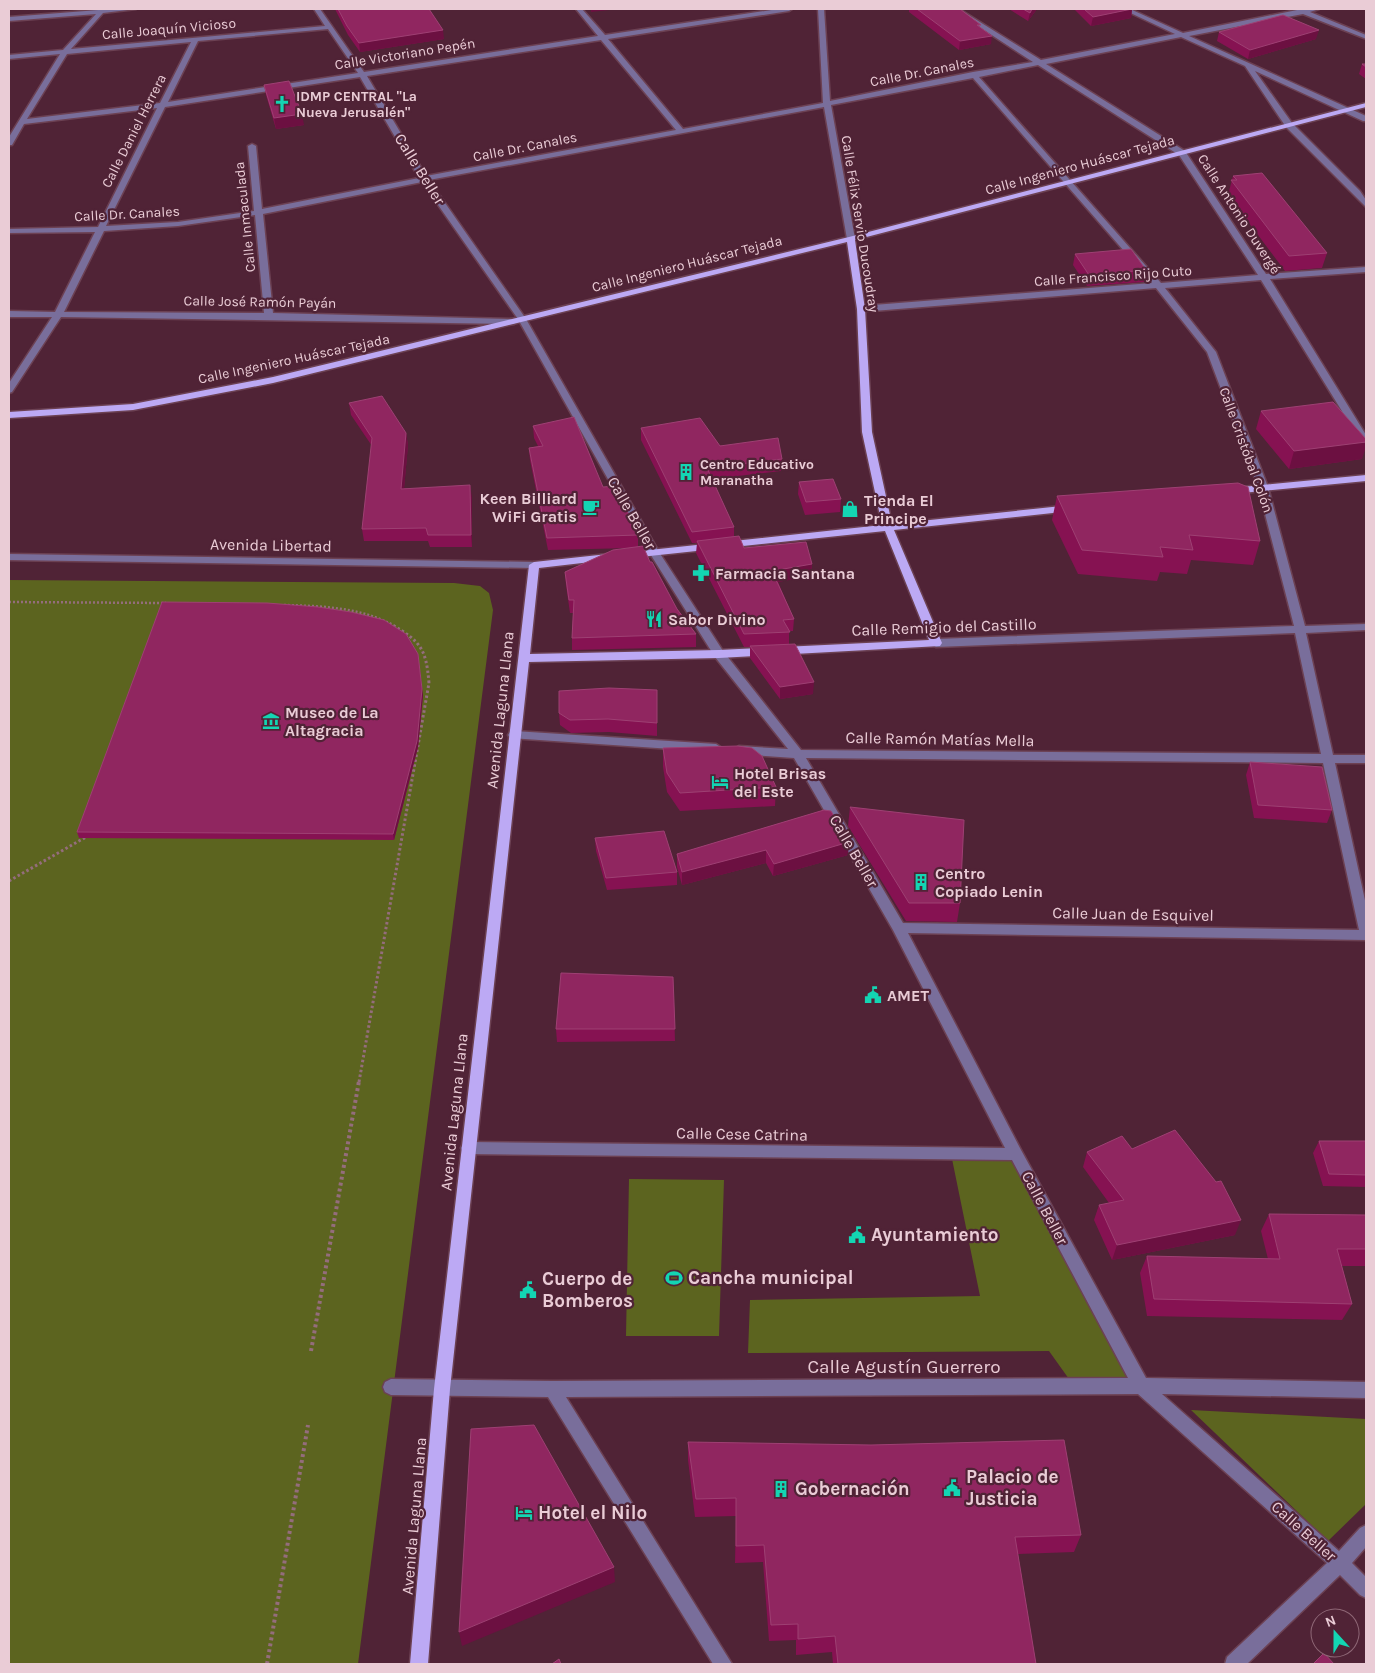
<svg xmlns="http://www.w3.org/2000/svg" width="1375" height="1673" font-family="Karla,sans-serif">
	<style>
		.green { fill: #5c641f }
		.lines { fill: none; stroke-linecap: round; stroke-linejoin: round }
		.minor-casing { stroke: #6c4153; stroke-width: 3 }
		.major-casing { stroke: #6c4153; stroke-width: 3 }
		.path-far2 { stroke: #946d7c; stroke-width: 2.5; stroke-dasharray: 2 2; stroke-linecap: butt }
		.path-far1 { stroke: #946d7c; stroke-width: 3; stroke-dasharray: 2.5 2.5; stroke-linecap: butt }
		.path { stroke: #946d7c; stroke-width: 4; stroke-dasharray: 3 3; stroke-linecap: butt }
		.minor { fill: #796e9b; fill-rule: evenodd }
		.major { fill: #bca9f4; fill-rule: evenodd }
		.wall { fill: #861252 }
		.shaded-wall { fill: #6c1041 }
		.building { fill: #902660; stroke: #9e4073 }
		.labels { text-anchor: middle; dominant-baseline: central; stroke-width: 4.5; stroke-linejoin: round; paint-order: stroke }
		.far-street-label { font-size: 14px; fill: #eaccd6; stroke: #502336 }
		.far-poi-label { font-size: 14px; font-weight: bold; fill: #eaccd6; stroke: #502336; text-anchor: start }
		.street-label { font-size: 16px; fill: #eaccd6; stroke: #502336 }
		.poi-label { font-size: 16px; font-weight: bold; fill: #eaccd6; stroke: #502336; text-anchor: start }
		.near-poi-label { font-size: 19px; font-weight: bold; fill: #eaccd6; stroke: #502336; text-anchor: start }
		.near-street-label { font-size: 19px; fill: #eaccd6; stroke: #502336 }
	</style>
	<rect width="100%" height="100%" fill="#502336"/>
	<path class="green" d="M 9,580 L 454,583 L 480,586 L 489,593 L 493,610 L 358,1664 L 9,1664 Z
		M 951,1154 L 1016,1154 L 1141,1386 L 1074,1386 L 1049,1351 L 748,1353 L 750,1300 L 980,1296 Z
		M 629,1179 L 724,1180 L 719,1336 L 626,1336 Z
		M 1191,1410 L 1366,1419 L 1366,1504 L 1328,1541 Z"/>
	<g class="lines">
		<g class="minor-casing">
			<path id="minor" d="M 111,9 L 136,9 L 103,13 L 71,49 L 325,26 L 314,9 L 320,9 L 364,72 L 598,36 L 576,9 L 582,9 L 605,35 L 778,9 L 792,9 L 789,11 L 608,39 L 683,129 L 823,103 L 818,9 L 824,9 L 830,101 L 973,72 L 1033,62 L 952,9 L 959,9 L 1041,60 L 1175,34 L 1122,9 L 1130,9 L 1183,33 L 1302,9 L 1319,9 L 1310,12 L 1366,35 L 1366,39 L 1364,38 L 1303,14 L 1189,36 L 1366,116 L 1366,121 L 1363,121 L 1255,71 L 1292,123 L 1360,191 L 1366,200 L 1366,207 L 1286,127 L 1245,66 L 1181,37 L 1046,64 L 1185,151 L 1266,274 L 1366,267 L 1366,272 L 1270,279 L 1366,435 L 1366,445 L 1361,442 L 1261,280 L 1165,288 L 1216,352 L 1268,487 L 1305,626 L 1366,624 L 1366,630 L 1306,633 L 1333,755 L 1366,755 L 1366,763 L 1335,763 L 1366,905 L 1366,940 L 908,933 L 1021,1150 L 1146,1378 L 1366,1382 L 1366,1398 L 1162,1394 L 1339,1551 L 1360,1528 L 1366,1525 L 1366,1547 L 1352,1563 L 1366,1577 L 1366,1598 L 1360,1595 L 1340,1575 L 1247,1664 L 1225,1664 L 1227,1657 L 1327,1563 L 1138,1394 L 566,1397 L 732,1664 L 713,1664 L 548,1397 L 391,1395 L 385,1392 L 383,1387 L 385,1382 L 391,1379 L 552,1381 L 1128,1378 L 1012,1160 L 468,1154 L 463,1152 L 461,1148 L 463,1144 L 468,1142 L 1005,1148 L 893,930 L 794,758 L 739,754 L 733,750 L 739,746 L 788,749 L 715,657 L 649,552 L 518,319 L 422,182 L 263,214 L 273,313 L 511,319 L 515,322 L 514,324 L 61,317 L 12,392 L 9,393 L 9,383 L 52,317 L 9,317 L 9,311 L 55,312 L 95,232 L 9,233 L 9,229 L 98,227 L 157,108 L 24,124 L 12,145 L 9,145 L 9,137 L 60,54 L 9,59 L 9,55 L 63,50 L 96,14 L 9,21 L 9,17 ZM 328,29 L 358,73 L 168,102 L 198,41 ZM 601,40 L 676,130 L 426,176 L 367,76 ZM 191,42 L 160,103 L 27,119 L 67,54 ZM 1038,65 L 1179,155 L 1258,275 L 1161,283 L 979,77 ZM 360,77 L 419,178 L 262,209 L 256,146 L 252,144 L 248,146 L 254,211 L 178,222 L 106,226 L 165,107 ZM 973,78 L 1152,283 L 861,306 L 857,309 L 861,312 L 1156,288 L 1207,352 L 1258,487 L 1294,626 L 936,639 L 930,643 L 936,647 L 1295,633 L 1321,754 L 801,750 L 723,651 L 659,552 L 526,319 L 429,180 L 824,107 L 847,239 L 851,241 L 855,239 L 831,105 ZM 255,215 L 264,313 L 64,312 L 104,231 L 178,226 ZM 806,758 L 1323,763 L 1359,930 L 903,923 Z
				M 9,554 L 534,562 L 539,565 L 534,568 L 9,560 Z
				M 514,731 L 716,744 L 722,748 L 716,752 L 510,738 L 508,735 L 510,732 Z"/>
		</g>
		<g class="major-casing">
			<path id="major" d="M 1366,103 L 1366,107 L 855,240 L 865,309 L 872,432 L 892,524 L 1071,505 L 1076,508 L 1071,511 L 894,530 L 942,643 L 940,646 L 719,658 L 529,662 L 450,1389 L 428,1664 L 410,1664 L 434,1389 L 529,565 L 534,562 L 608,554 L 613,557 L 608,560 L 539,568 L 530,654 L 719,650 L 929,640 L 885,531 L 631,558 L 626,555 L 631,552 L 882,525 L 862,432 L 857,309 L 847,242 L 273,383 L 133,410 L 9,418 L 9,412 L 133,404 L 273,377 L 849,237 Z
				M 1366,475 L 1366,481 L 1232,494 L 1227,491 L 1232,488 Z"/>
		</g>
		<path class="path-far2" d="M 9,602 L 166,603
			M 284,605 C 321,606 359,607 393,625"/>
		<path class="path-far1" d="M 9,881 L 86,837
			M 359,1082 L 429,683 C 426,648 421,642 391,624"/>
		<path class="path" d="M 311,1351 L 359,1081
			M 267,1664 L 308,1425"/>
		<use href="#minor" class="minor"/>
		<use href="#major" class="major"/>
	</g>
	<path class="wall" d="M 335,9 L 429,9 L 444,39 L 360,52 L 348,35 Z
		M 909,9 L 960,9 L 981,28 L 991,44 L 959,50 L 909,12 Z
		M 1009,9 L 1037,9 L 1028,21 Z
		M 1074,9 L 1132,9 L 1131,18 L 1091,26 Z
		M 1219,32 L 1316,39 L 1248,59 L 1217,41 Z
		M 1362,64 L 1366,64 L 1366,79 L 1359,74 Z
		M 264,85 L 304,125 L 276,129 L 266,95 Z
		M 1233,176 L 1327,253 L 1322,268 L 1285,271 L 1228,195 Z
		M 1075,254 L 1146,270 L 1144,282 L 1087,286 L 1073,265 Z
		M 349,403 L 406,433 L 408,445 L 404,488 L 472,497 L 472,547 L 430,547 L 428,541 L 364,541 L 362,529 L 372,446 L 351,415 Z
		M 1261,411 L 1362,459 L 1289,469 L 1256,429 Z
		M 533,426 L 603,487 L 638,535 L 638,547 L 650,562 L 677,609 L 696,634 L 696,647 L 572,650 L 572,638 L 573,613 L 570,613 L 566,585 L 565,572 L 632,548 L 548,550 L 530,460 L 529,448 L 538,446 L 534,438 Z
		M 641,428 L 782,459 L 781,471 L 712,479 L 734,527 L 734,537 L 744,548 L 812,564 L 811,576 L 778,582 L 794,619 L 793,631 L 789,631 L 789,644 L 813,694 L 780,699 L 750,658 L 750,647 L 744,647 L 696,553 L 697,543 L 692,543 L 641,440 Z
		M 799,482 L 841,499 L 840,512 L 805,515 L 798,494 Z
		M 1057,496 L 1260,541 L 1253,565 L 1191,560 L 1187,574 L 1160,572 L 1157,581 L 1078,574 L 1052,520 Z
		M 657,690 L 657,736 L 609,732 L 571,733 L 560,725 L 559,713 Z
		M 423,695 L 418,747 L 394,840 L 79,838 L 77,832 Z
		M 663,748 L 776,787 L 775,806 L 680,811 L 667,792 L 663,767 Z
		M 1250,762 L 1332,810 L 1327,823 L 1254,818 L 1246,775 Z
		M 850,807 L 960,903 L 957,922 L 906,921 L 848,826 Z
		M 824,810 L 848,855 L 773,876 L 766,863 L 682,885 L 677,867 L 677,854 Z
		M 595,838 L 677,872 L 677,885 L 607,890 L 596,851 Z
		M 673,977 L 675,1041 L 557,1042 L 556,1029 Z
		M 1319,1141 L 1366,1141 L 1366,1187 L 1323,1186 L 1313,1153 Z
		M 1132,1149 L 1235,1235 L 1112,1260 L 1094,1220 L 1099,1205 L 1109,1203 L 1083,1167 L 1087,1152 Z
		M 1269,1214 L 1366,1215 L 1366,1266 L 1342,1266 L 1352,1304 L 1342,1320 L 1147,1316 L 1140,1273 L 1147,1256 L 1268,1259 L 1261,1231 Z
		M 688,1442 L 1081,1535 L 1074,1552 L 1018,1554 L 1036,1664 L 833,1664 L 832,1652 L 796,1655 L 796,1640 L 769,1641 L 763,1562 L 735,1563 L 736,1516 L 695,1517 L 688,1460 Z"/>
	<path class="shaded-wall" d="M 591,9 L 618,9 L 591,12 Z
		M 1032,9 L 1037,9 L 1028,21 L 1030,13 Z
		M 1132,9 L 1131,18 L 1091,26 L 1093,17 Z
		M 443,30 L 444,39 L 360,52 L 359,43 Z
		M 1319,30 L 1316,39 L 1248,59 L 1250,50 Z
		M 992,36 L 991,44 L 959,50 L 960,41 Z
		M 302,114 L 304,125 L 276,129 L 274,118 Z
		M 406,433 L 408,445 L 403,501 L 401,489 Z
		M 1366,442 L 1366,447 L 1362,459 L 1289,469 L 1294,451 Z
		M 470,485 L 472,497 L 472,547 L 471,535 Z
		M 812,564 L 811,576 L 772,583 L 772,571 Z
		M 418,654 L 423,695 L 418,747 L 394,840 L 393,834 Z
		M 814,682 L 813,694 L 780,699 L 780,687 Z
		M 849,842 L 848,855 L 773,876 L 774,864 Z
		M 766,850 L 766,863 L 682,885 L 682,872 Z
		M 1241,1220 L 1235,1235 L 1112,1260 L 1117,1245 Z
		M 614,1567 L 615,1582 L 462,1646 L 459,1632 Z"/>
	<path class="building" d="M 338,9 L 429,9 L 443,30 L 359,43 L 347,26 Z
		M 917,9 L 960,9 L 981,25 L 977,25 L 992,36 L 960,41 Z
		M 1023,9 L 1032,9 L 1030,13 Z
		M 1084,9 L 1132,9 L 1093,17 Z
		M 1283,15 L 1319,30 L 1250,50 L 1219,32 Z
		M 1362,64 L 1366,64 L 1366,67 Z
		M 289,81 L 302,114 L 274,118 L 264,85 Z
		M 1262,173 L 1327,253 L 1289,256 L 1231,180 L 1237,180 L 1233,176 Z
		M 1131,249 L 1146,270 L 1089,275 L 1075,254 Z
		M 382,396 L 406,433 L 401,489 L 470,485 L 471,535 L 428,535 L 426,528 L 362,529 L 372,438 L 349,403 Z
		M 1333,402 L 1366,439 L 1366,442 L 1294,451 L 1261,411 Z
		M 574,417 L 603,487 L 616,486 L 638,535 L 547,538 L 529,448 L 543,446 L 533,426 Z
		M 700,418 L 720,446 L 778,438 L 782,459 L 707,468 L 734,527 L 692,532 L 641,428 Z
		M 833,479 L 841,499 L 806,502 L 799,482 Z
		M 1238,483 L 1248,487 L 1260,541 L 1189,535 L 1193,550 L 1160,547 L 1163,557 L 1082,550 L 1057,496 Z
		M 739,536 L 744,548 L 806,542 L 812,564 L 772,571 L 794,619 L 783,620 L 790,632 L 744,634 L 697,541 Z
		M 643,546 L 650,562 L 652,562 L 677,609 L 696,634 L 572,638 L 574,600 L 569,600 L 565,572 L 613,550 Z
		M 162,602 L 267,603 L 318,607 L 351,612 L 384,620 L 406,634 L 418,654 L 422,689 L 417,741 L 393,834 L 77,832 Z
		M 795,644 L 814,682 L 780,687 L 750,646 Z
		M 609,688 L 657,690 L 657,723 L 608,719 L 570,720 L 559,713 L 559,691 Z
		M 738,746 L 752,748 L 762,756 L 776,787 L 680,793 L 667,773 L 663,748 Z
		M 1250,762 L 1322,767 L 1332,810 L 1258,805 Z
		M 850,807 L 964,820 L 960,903 L 909,903 Z
		M 824,810 L 831,811 L 849,842 L 774,864 L 766,850 L 682,872 L 677,854 Z
		M 664,831 L 677,872 L 606,878 L 595,838 Z
		M 561,973 L 673,977 L 675,1029 L 556,1029 Z
		M 1175,1130 L 1216,1182 L 1221,1181 L 1241,1220 L 1117,1245 L 1099,1205 L 1124,1200 L 1087,1152 L 1122,1136 L 1132,1149 Z
		M 1319,1141 L 1366,1141 L 1366,1175 L 1329,1174 Z
		M 1269,1214 L 1366,1215 L 1366,1249 L 1337,1249 L 1352,1304 L 1154,1299 L 1147,1256 L 1280,1259 Z
		M 534,1425 L 614,1567 L 459,1632 L 471,1429 Z
		M 1064,1440 L 1081,1535 L 1015,1537 L 1036,1664 L 838,1664 L 835,1636 L 798,1639 L 798,1624 L 771,1625 L 764,1545 L 736,1546 L 736,1498 L 696,1499 L 688,1442 L 871,1445 Z
		M 1324,1653 L 1334,1664 L 1313,1664 Z
		M 559,1659 L 561,1664 L 552,1664 Z"/>
	<defs>
		<g id="church-bare" transform="scale(1.35)"><path d="M-1.2-6h2.4v3.5h3.3v2.4h-3.3V6h-2.4V-.1h-3.3v-2.4h3.3Z" fill="#13d5b3" stroke="#502336" stroke-width="2.5" paint-order="stroke"/></g>
		<g id="building-bare" transform="scale(1.35)"><path d="M-4-6H4V6H1V3H-1V6H-4ZM-2.5-4.3h1.7v1.8h-1.7ZM.8-4.3h1.7v1.8H.8ZM-2.5-1h1.7V.8h-1.7ZM.8-1h1.7V.8H.8Z" fill="#13d5b3" stroke="#502336" stroke-width="2.5" paint-order="stroke"/></g>
		<g id="cafe-bare" transform="scale(1.35)"><path d="M-5.5-4.5H6V0H3Q3 3.5 0 3.5H-2.5Q-5.5 3.5-5.5 0ZM3-3.2v2h1.7v-2ZM-6 4.5H4V6H-6Z" fill="#13d5b3" stroke="#502336" stroke-width="2.5" paint-order="stroke"/></g>
		<g id="shop-bare" transform="scale(1.35)"><path d="M-5-2.5h2.3a2.7 3.5 0 0 1 5.4 0H5L5.5 6h-11ZM-1.5-2.5h3a1.5 2.3 0 0 0-3 0Z" fill="#13d5b3" stroke="#502336" stroke-width="2.5" paint-order="stroke"/></g>
		<g id="pharmacy-bare" transform="scale(1.35)"><path d="M-2-6h4v4h4v4h-4v4h-4v-4h-4v-4h4Z" fill="#13d5b3" stroke="#502336" stroke-width="2.5" paint-order="stroke"/></g>
		<g id="restaurant-bare" transform="scale(1.35)"><path d="M-5-6h1v4h1v-4h1v4h1v-4h1v5L-1.5 .5V6h-2V.5L-5-1ZM5-6V6H3V1.5H1.5Q1.5-4 5-6Z" fill="#13d5b3" stroke="#502336" stroke-width="2.5" paint-order="stroke"/></g>
		<g id="museum-bare" transform="scale(1.35)"><path d="M0-6L6-3V-2H-6V-3ZM-5-1h2V3h-2ZM-1-1h2V3h-2ZM3-1h2V3H3ZM-6 4H6V6H-6Z" fill="#13d5b3" stroke="#502336" stroke-width="2.5" paint-order="stroke"/></g>
		<g id="hotel-bare" transform="scale(1.35)"><path d="M-6-4.5h1.5V1H6V5H4.5V3h-9V5H-6ZM-4 0a1.8 1.8 0 1 1 3.6 0ZM.5 0V-2.5h3Q6-2.5 6 0Z" fill="#13d5b3" stroke="#502336" stroke-width="2.5" paint-order="stroke"/></g>
		<g id="civic-bare" transform="scale(1.35)"><path d="M-.6-6.5H3V-4.5H.6V-3L4-1V1h2V6H-6V1h2V-1L-.6-3ZM-1.2 2.5V6h2.4V2.5Z" fill="#13d5b3" stroke="#502336" stroke-width="2.5" paint-order="stroke"/></g>
		<g id="stadium-bare" transform="scale(1.35)"><path d="M0-5a6.5 5 0 1 0 0 10a6.5 5 0 1 0 0-10ZM-3.5-1.8h7v3.6h-7Z" fill="#13d5b3" stroke="#502336" stroke-width="2.5" paint-order="stroke"/></g>
	</defs>
	<g fill-rule="evenodd">
		<use href="#church-bare" x="282" y="104"/>
		<use href="#building-bare" x="686" y="472"/>
		<use href="#cafe-bare" x="591" y="507"/>
		<use href="#shop-bare" x="850" y="509"/>
		<use href="#pharmacy-bare" x="701" y="573"/>
		<use href="#restaurant-bare" x="654" y="619"/>
		<use href="#museum-bare" x="271" y="721"/>
		<use href="#hotel-bare" x="720" y="782"/>
		<use href="#building-bare" x="921" y="882"/>
		<use href="#civic-bare" x="873" y="995"/>
		<use href="#civic-bare" x="857" y="1235"/>
		<use href="#stadium-bare" x="674" y="1278"/>
		<use href="#civic-bare" x="528" y="1290"/>
		<use href="#civic-bare" x="952" y="1488"/>
		<use href="#building-bare" x="781" y="1489"/>
		<use href="#hotel-bare" x="524" y="1513"/>
	</g>
	<g class="labels">
		<g class="far-street-label">
			<text transform="translate(169 29) rotate(-5)">Calle Joaquín Vicioso</text>
			<text transform="translate(405 54) rotate(-9)">Calle Victoriano Pepén</text>
			<text transform="translate(922 72) rotate(-11)">Calle Dr. Canales</text>
			<text transform="translate(134 131) rotate(-63)">Calle Daniel Herrera</text>
			<text transform="translate(525 147) rotate(-11)">Calle Dr. Canales</text>
			<text transform="translate(1080 165) rotate(-15)">Calle Ingeniero Huáscar Tejada</text>
			<text transform="translate(127 214) rotate(-3)">Calle Dr. Canales</text>
			<text transform="translate(1239 214) rotate(57)">Calle Antonio Duvergé</text>
			<text transform="translate(245 217) rotate(-96)">Calle Inmaculada</text>
			<text transform="translate(860 224) rotate(81)">Calle Félix Servio Ducoudray</text>
			<text transform="translate(687 264) rotate(-14)">Calle Ingeniero Huáscar Tejada</text>
			<text transform="translate(1113 276) rotate(-4)">Calle Francisco Rijo Cuto</text>
			<text transform="translate(260 302) rotate(1)">Calle José Ramón Payán</text>
			<text transform="translate(294 359) rotate(-12)">Calle Ingeniero Huáscar Tejada</text>
			<text transform="translate(1246 450) rotate(70)">Calle Cristóbal Colón</text>
		</g>
		<g class="far-poi-label">
			<text x="296" y="96">IDMP CENTRAL "La<tspan x="296" dy="16">Nueva Jerusalén"</tspan></text>
			<text x="700" y="464">Centro Educativo<tspan x="700" dy="16">Maranatha</tspan></text>
		</g>
		<g class="street-label">
			<text transform="translate(420 169) rotate(58)">Calle Beller</text>
			<text transform="translate(632 513) rotate(60)">Calle Beller</text>
			<text transform="translate(271 545) rotate(1)">Avenida Libertad</text>
			<text transform="translate(944 627) rotate(-2)">Calle Remigio del Castillo</text>
			<text transform="translate(500 710) rotate(-84)">Avenida Laguna Llana</text>
			<text transform="translate(940 739) rotate(1)">Calle Ramón Matías Mella</text>
			<text transform="translate(854 851) rotate(60)">Calle Beller</text>
			<text transform="translate(1133 914) rotate(1)">Calle Juan de Esquivel</text>
			<text transform="translate(454 1112) rotate(-84)">Avenida Laguna Llana</text>
			<text transform="translate(742 1134) rotate(1)">Calle Cese Catrina</text>
			<text transform="translate(1045 1208) rotate(62)">Calle Beller</text>
			<text transform="translate(414 1516) rotate(-85)">Avenida Laguna Llana</text>
			<text transform="translate(1304 1531) rotate(42)">Calle Beller</text>
		</g>
		<g class="poi-label">
			<text x="577" y="498" text-anchor="end">Keen Billiard<tspan x="577" dy="18">WiFi Gratis</tspan></text>
			<text x="864" y="500">Tienda El<tspan x="864" dy="18">Principe</tspan></text>
			<text x="715" y="573">Farmacia Santana</text>
			<text x="668" y="619">Sabor Divino</text>
			<text x="285" y="712">Museo de La<tspan x="285" dy="18">Altagracia</tspan></text>
			<text x="734" y="773">Hotel Brisas<tspan x="734" dy="18">del Este</tspan></text>
			<text x="935" y="873">Centro<tspan x="935" dy="18">Copiado Lenin</tspan></text>
			<text x="887" y="995">AMET</text>
		</g>
		<g class="near-poi-label">
			<text x="871" y="1235">Ayuntamiento</text>
			<text x="688" y="1278">Cancha municipal</text>
			<text x="542" y="1279">Cuerpo de<tspan x="542" dy="22">Bomberos</tspan></text>
			<text x="966" y="1477">Palacio de<tspan x="966" dy="22">Justicia</tspan></text>
			<text x="795" y="1489">Gobernación</text>
			<text x="538" y="1513">Hotel el Nilo</text>
		</g>
		<g class="near-street-label">
			<text x="904" y="1367">Calle Agustín Guerrero</text>
		</g>
	</g>
	<rect width="1375" height="1673" fill="none" stroke="#eaccd6" stroke-width="20"/>
	<g transform="translate(1335 1633) rotate(339)"><circle r="24" fill="#502336" stroke="#8e6776"/>
	<path d="M0-4L9 19L0 12L-9 19Z" fill="#13d5b3"/>
	<text y="-8" font-size="14" font-weight="bold" text-anchor="middle" fill="#eaccd6">N</text>
	</g>
</svg>
